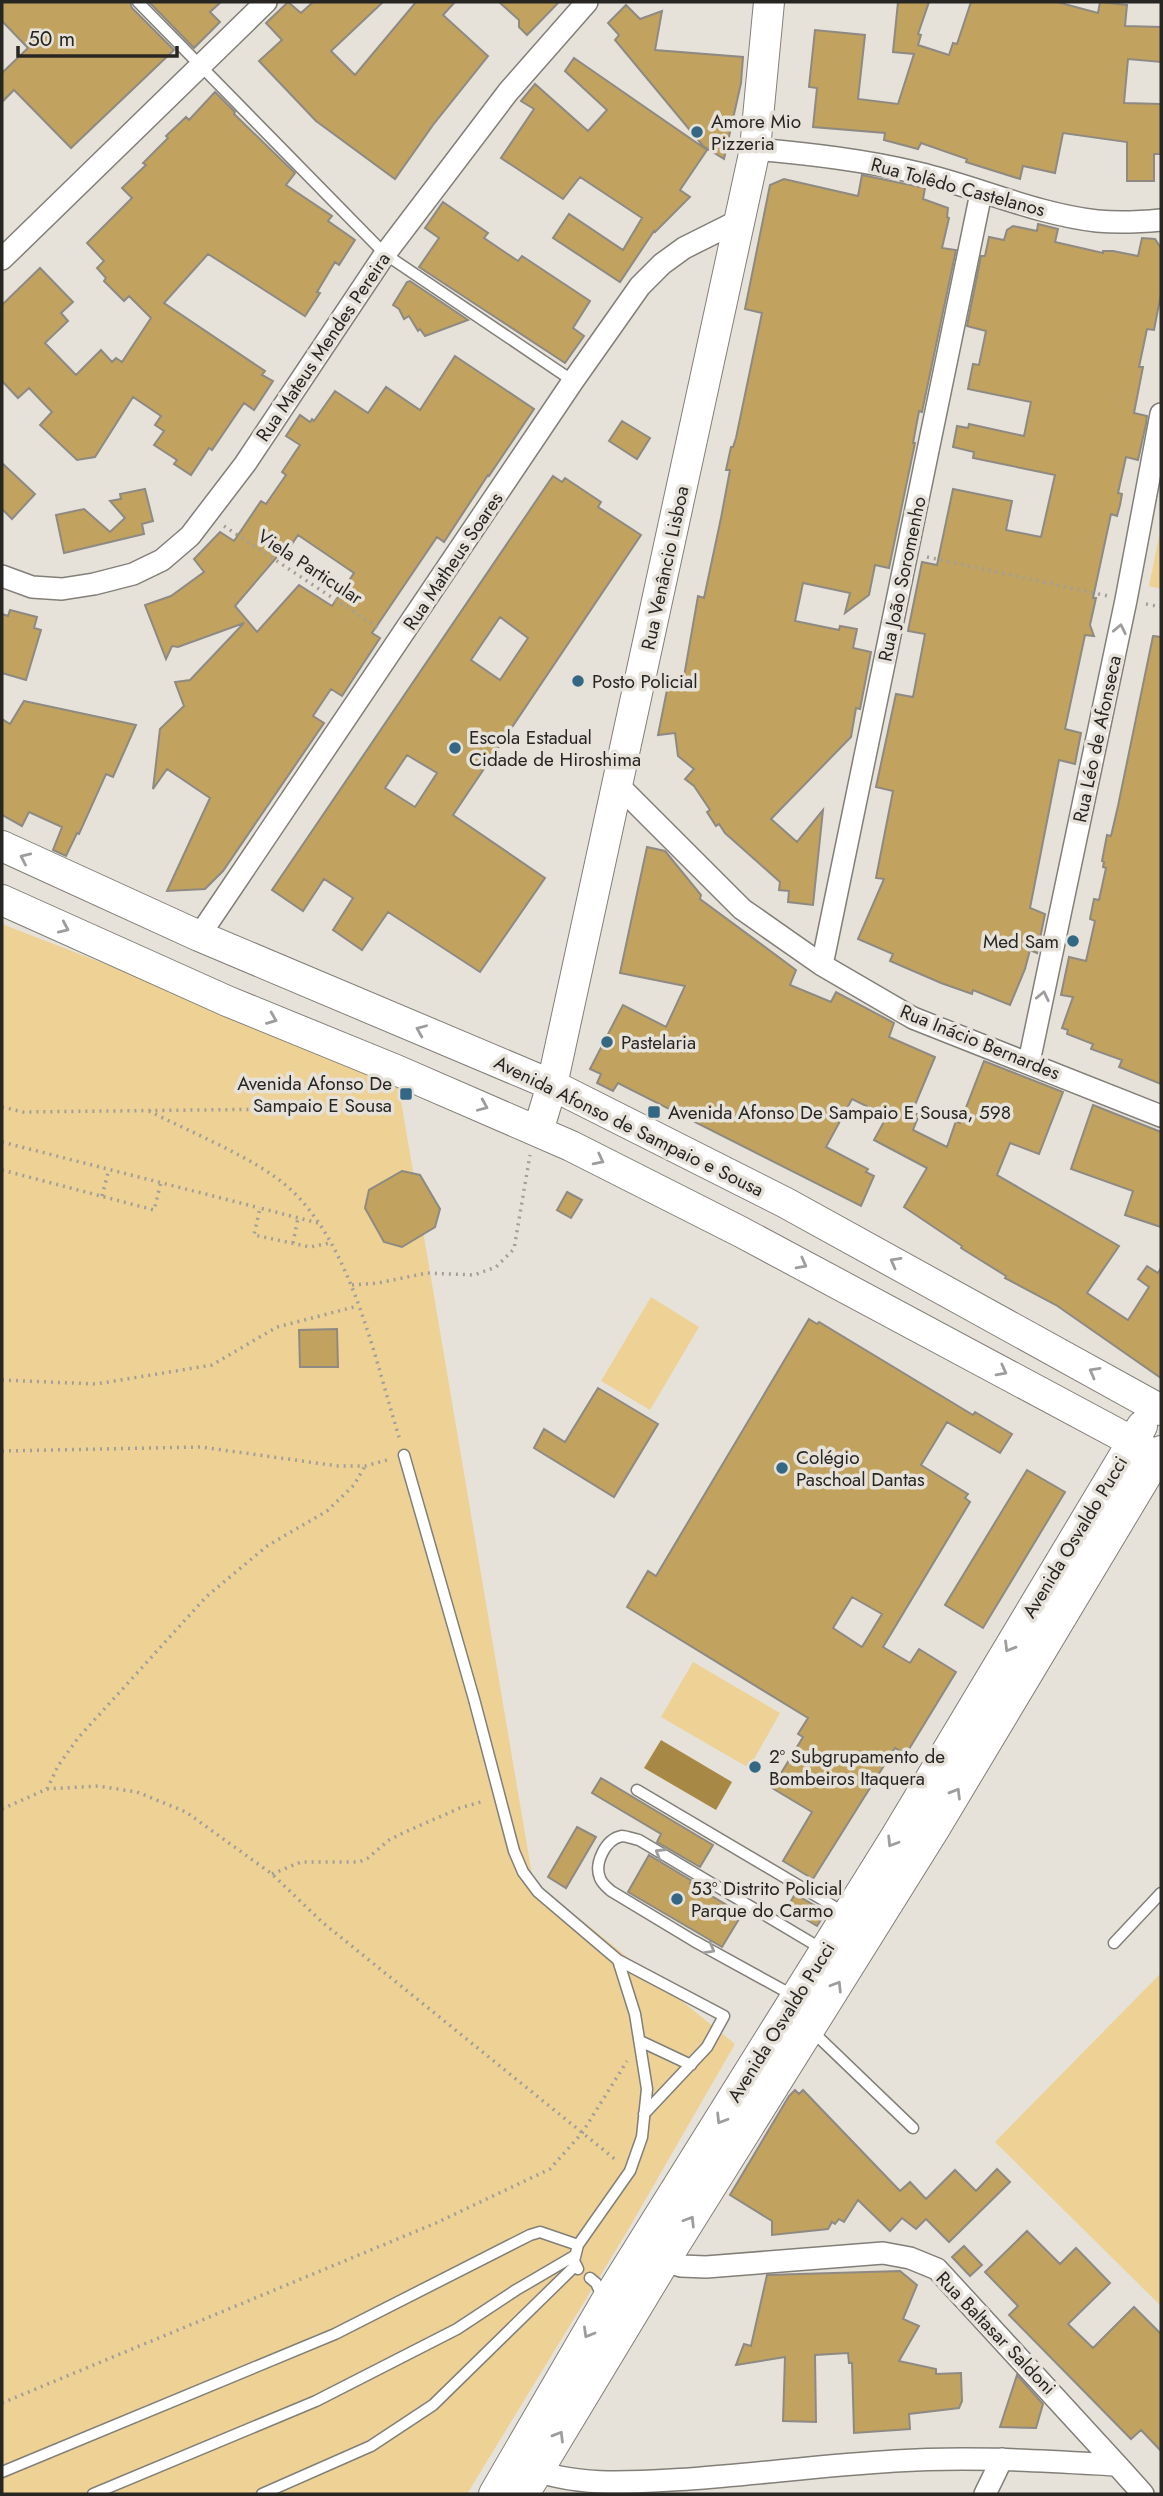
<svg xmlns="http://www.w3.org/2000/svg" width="1163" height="2496" font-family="Jost,sans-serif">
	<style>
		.green { fill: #edd195 }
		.water { fill: #a78844 }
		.building { fill: #c1a25e; stroke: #8e8a83; stroke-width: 2; fill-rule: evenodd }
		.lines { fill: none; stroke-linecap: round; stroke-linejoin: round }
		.lane-casing { stroke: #827f78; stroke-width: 13 }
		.street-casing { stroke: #827f78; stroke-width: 24 }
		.secondary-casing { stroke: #827f78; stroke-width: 32 }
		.path { stroke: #a29f98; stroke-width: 3.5; stroke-dasharray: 2 5; stroke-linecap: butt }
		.lane { stroke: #fff; stroke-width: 10 }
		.street { stroke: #fff; stroke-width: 21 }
		.secondary { stroke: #fff; stroke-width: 30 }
		.oneway { stroke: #9e9d9c }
		.poi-dot { fill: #336784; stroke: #e6e2da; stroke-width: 2.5 }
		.labels { text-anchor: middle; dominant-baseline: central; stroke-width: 7; stroke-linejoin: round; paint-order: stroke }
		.poi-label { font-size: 19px; fill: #282623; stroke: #e6e2da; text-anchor: start }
		.street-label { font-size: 19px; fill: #282623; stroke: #e6e2da }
	</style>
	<rect width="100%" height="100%" fill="#e6e2da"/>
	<path class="green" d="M 1161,527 L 1161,589 L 1149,586 Z
		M 2,924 L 397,1077 L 533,1881 L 735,2044 L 625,2235 L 467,2494 L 2,2494 Z
		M 651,1297 L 699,1327 L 650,1410 L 601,1381 Z
		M 693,1662 L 780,1713 L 749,1768 L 661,1717 Z
		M 1161,1973 L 1161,2306 L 995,2142 Z"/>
	<path class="water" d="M 661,1740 L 732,1782 L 716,1810 L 644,1768 Z"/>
	<path class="building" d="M 2,2 L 130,2 L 132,8 L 174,50 L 71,148 L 14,90 L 2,102 L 2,73 L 28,48 L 2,21 Z
		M 149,2 L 221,2 L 210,12 L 220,22 L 194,48 Z
		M 288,2 L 301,13 L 313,2 L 383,2 L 331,51 L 355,75 L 416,2 L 455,2 L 443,15 L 488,56 L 433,125 L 395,179 L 316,121 L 259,61 L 282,40 L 266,23 Z
		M 499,2 L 559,2 L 527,35 L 519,27 L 519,20 Z
		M 898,2 L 929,2 L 918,34 L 921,35 L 918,45 L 949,55 L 953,43 L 957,44 L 971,2 L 1057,2 L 1098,13 L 1100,2 L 1127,5 L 1125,26 L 1161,27 L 1161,62 L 1128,59 L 1124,103 L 1161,104 L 1161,154 L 1154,154 L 1154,181 L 1127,181 L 1127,142 L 1063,133 L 1055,173 L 1023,166 L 1020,179 L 966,162 L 967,159 L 921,143 L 918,149 L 884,140 L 885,133 L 813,127 L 817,88 L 809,87 L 815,30 L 865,35 L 858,99 L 898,104 L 914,54 L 893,52 Z
		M 626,5 L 640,19 L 662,11 L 655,50 L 743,57 L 741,83 L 724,159 L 703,146 L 615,40 L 619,35 L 608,23 Z
		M 574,58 L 707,150 L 680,190 L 690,197 L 655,232 L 654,231 L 620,282 L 553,238 L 569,214 L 623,250 L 642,218 L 580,177 L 563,199 L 501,158 L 534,109 L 521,101 L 535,84 L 588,131 L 607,110 L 565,71 Z
		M 215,92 L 235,112 L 234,114 L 295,173 L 286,185 L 332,216 L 328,221 L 355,240 L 339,265 L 335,262 L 317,292 L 320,293 L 305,316 L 208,254 L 164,303 L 265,371 L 262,375 L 273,381 L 254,410 L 244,403 L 212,450 L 209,448 L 191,475 L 174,464 L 177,460 L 154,445 L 164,431 L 155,425 L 161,416 L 133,397 L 95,457 L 77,460 L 40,425 L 52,412 L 29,388 L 18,398 L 2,381 L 2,305 L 40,268 L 73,302 L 61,313 L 68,321 L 45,343 L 76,375 L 101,350 L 112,362 L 116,358 L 122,362 L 151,318 L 129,296 L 124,301 L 104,281 L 106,278 L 97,268 L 104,261 L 87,243 L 132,198 L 122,188 L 146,165 L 143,163 L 168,138 L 166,136 L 186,117 L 189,120 Z
		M 862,175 L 925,188 L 923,199 L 948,208 L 947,217 L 949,218 L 942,248 L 956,250 L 922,412 L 919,411 L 913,443 L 915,443 L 889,568 L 875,565 L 869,595 L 845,613 L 850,593 L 803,583 L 795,621 L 839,630 L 840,626 L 857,629 L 853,648 L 871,652 L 860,709 L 856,708 L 851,737 L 771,819 L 797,842 L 823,810 L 813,905 L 788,902 L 789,891 L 779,890 L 780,882 L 725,833 L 719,824 L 716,826 L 707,812 L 710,810 L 694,786 L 685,779 L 694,769 L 678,756 L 675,733 L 658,735 L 668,685 L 682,688 L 698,596 L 704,598 L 721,518 L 730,470 L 726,470 L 731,447 L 733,447 L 736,438 L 762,313 L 745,309 L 770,185 L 784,179 L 858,196 Z
		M 443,202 L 488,233 L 484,238 L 518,261 L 522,256 L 590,301 L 573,328 L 584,336 L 565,363 L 419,267 L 439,238 L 425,228 Z
		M 1038,224 L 1058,229 L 1055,242 L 1103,253 L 1103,251 L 1113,251 L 1138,256 L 1142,238 L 1155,239 L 1161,248 L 1161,294 L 1154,330 L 1147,329 L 1139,367 L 1143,367 L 1134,413 L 1147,416 L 1146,424 L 1138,460 L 1126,457 L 1118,493 L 1122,494 L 1120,505 L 1117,516 L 1111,514 L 1093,598 L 1096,598 L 1090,625 L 1094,636 L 1085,635 L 1065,729 L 1081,733 L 1075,764 L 1059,760 L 1030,908 L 1045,914 L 1037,953 L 1030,950 L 1025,969 L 1010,1005 L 973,990 L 972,994 L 941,983 L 890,961 L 893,954 L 858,939 L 884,879 L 876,878 L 893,791 L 876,787 L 896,694 L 913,697 L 925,634 L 908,631 L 922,562 L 937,565 L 953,489 L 1012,501 L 1006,530 L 1041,537 L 1055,475 L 973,458 L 974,452 L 953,447 L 957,426 L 968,428 L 969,424 L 1024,436 L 1031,402 L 968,389 L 973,364 L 979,365 L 986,331 L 967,326 L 981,256 L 985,256 L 989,237 L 1004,240 L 1007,230 L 1013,226 L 1037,231 Z
		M 410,281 L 468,320 L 425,336 L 420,329 L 418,331 L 409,316 L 404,319 L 399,309 L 393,305 L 407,282 Z
		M 455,356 L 534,409 L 489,476 L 488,475 L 444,542 L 437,537 L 372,633 L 380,638 L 342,696 L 331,689 L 313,716 L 324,723 L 223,871 L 205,889 L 167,891 L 210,798 L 167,769 L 153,789 L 160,729 L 184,706 L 175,682 L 190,680 L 244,623 L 178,647 L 172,646 L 166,659 L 145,605 L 171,596 L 204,572 L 194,559 L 220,532 L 234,541 L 261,501 L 266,504 L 286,475 L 282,472 L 300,445 L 286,436 L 300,415 L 310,422 L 312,419 L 314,421 L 335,391 L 368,413 L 386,387 L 420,410 ZM 298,535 L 354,573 L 332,606 L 299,585 L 257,632 L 235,606 L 282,551 L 286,553 Z
		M 622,421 L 650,438 L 637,459 L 609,441 Z
		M 2,463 L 35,494 L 12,519 L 2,509 Z
		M 553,476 L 562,482 L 565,478 L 601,502 L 598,507 L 641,535 L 453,815 L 545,878 L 480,972 L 388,912 L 362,950 L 333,930 L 353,898 L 324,879 L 303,911 L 272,890 ZM 500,617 L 528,638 L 500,680 L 471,660 ZM 407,755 L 437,773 L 415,807 L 385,788 Z
		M 145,489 L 153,521 L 142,524 L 144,534 L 64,553 L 56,515 L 84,509 L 110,532 L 125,518 L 110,501 L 121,499 L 120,494 Z
		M 10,610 L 37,617 L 34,628 L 41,630 L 26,680 L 2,673 L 2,614 L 8,616 Z
		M 1153,636 L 1161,637 L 1161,1084 L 1119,1067 L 1122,1060 L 1091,1049 L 1093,1044 L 1067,1034 L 1068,1030 L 1062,1028 L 1073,997 L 1061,995 L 1069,957 L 1086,961 L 1095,921 L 1090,919 L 1094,899 L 1099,900 L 1106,868 L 1103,867 L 1104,862 L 1102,861 L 1107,835 L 1111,836 L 1118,806 Z
		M 24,701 L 136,725 L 113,777 L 106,774 L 79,834 L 77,833 L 66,856 L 53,850 L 62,827 L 29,812 L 22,826 L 2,815 L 2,719 L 10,724 Z
		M 647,847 L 665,851 L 701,895 L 700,899 L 796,970 L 790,985 L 831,1002 L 836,992 L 894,1023 L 889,1037 L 935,1057 L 912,1112 L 919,1115 L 913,1130 L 947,1147 L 956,1121 L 960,1123 L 984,1061 L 1063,1092 L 1039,1154 L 1010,1143 L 997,1175 L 1119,1246 L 1087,1293 L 1128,1320 L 1149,1287 L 1138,1279 L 1147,1266 L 1158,1273 L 1161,1268 L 1161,1378 L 1056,1305 L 1005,1278 L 1006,1276 L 961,1248 L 962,1246 L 904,1207 L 927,1168 L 874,1140 L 887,1116 L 852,1099 L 826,1147 L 868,1169 L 866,1172 L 874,1176 L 861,1206 L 618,1083 L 613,1091 L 597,1083 L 601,1074 L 590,1069 L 623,1005 L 666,1027 L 685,986 L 620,973 Z
		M 1093,1105 L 1161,1132 L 1161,1227 L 1125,1215 L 1133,1191 L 1071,1169 Z
		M 402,1171 L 420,1175 L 440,1209 L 435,1227 L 402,1247 L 384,1242 L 365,1208 L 369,1190 Z
		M 567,1192 L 582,1200 L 571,1218 L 557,1210 Z
		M 809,1319 L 817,1324 L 819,1322 L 973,1415 L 975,1412 L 1012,1434 L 1000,1453 L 947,1422 L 921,1465 L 968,1494 L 965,1498 L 970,1502 L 883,1647 L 910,1663 L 919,1649 L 956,1672 L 906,1754 L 895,1748 L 813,1879 L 783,1861 L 812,1812 L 772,1788 L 803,1737 L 798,1734 L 808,1718 L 627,1607 L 648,1571 L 656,1576 ZM 852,1597 L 882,1614 L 862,1647 L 833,1628 Z
		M 337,1329 L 338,1367 L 300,1367 L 299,1330 Z
		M 598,1388 L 658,1424 L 614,1497 L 534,1448 L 544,1429 L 565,1442 Z
		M 1027,1470 L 1065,1492 L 983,1628 L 945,1605 Z
		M 601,1778 L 713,1845 L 700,1867 L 657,1842 L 661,1834 L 592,1793 Z
		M 577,1827 L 596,1837 L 566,1888 L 548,1877 Z
		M 649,1855 L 692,1881 L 690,1883 L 742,1914 L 722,1947 L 628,1892 Z
		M 795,1894 L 826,1912 L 817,1926 L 787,1908 Z
		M 795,2090 L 799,2094 L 803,2090 L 900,2191 L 910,2182 L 926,2199 L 955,2170 L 976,2191 L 997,2169 L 1010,2182 L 949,2242 L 926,2219 L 916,2229 L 902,2218 L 890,2231 L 858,2200 L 844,2222 L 839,2219 L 835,2224 L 832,2222 L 828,2229 L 772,2235 L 772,2221 L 730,2195 L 789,2096 Z
		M 1027,2231 L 1060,2264 L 1076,2248 L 1110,2283 L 1068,2324 L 1093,2348 L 1134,2307 L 1161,2334 L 1161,2451 L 1141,2430 L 1131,2439 L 1009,2315 L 1018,2306 L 985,2272 Z
		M 964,2246 L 982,2265 L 970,2276 L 952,2257 Z
		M 900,2271 L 917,2285 L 903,2319 L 919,2326 L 899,2361 L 936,2369 L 936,2374 L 961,2373 L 962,2401 L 959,2408 L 909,2414 L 910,2429 L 854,2433 L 852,2363 L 849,2363 L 848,2353 L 815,2355 L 816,2422 L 783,2421 L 785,2357 L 736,2365 L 744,2344 L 751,2346 L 767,2275 Z
		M 1017,2375 L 1043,2404 L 1036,2428 L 1000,2427 Z"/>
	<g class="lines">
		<g class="lane-casing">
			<path id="lane" d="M 138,2 L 385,254 L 573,381
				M 404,1455 L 474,1699 L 514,1851 L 523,1872 L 538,1892 L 618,1960 L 635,2014 L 647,2089 L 642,2137 L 630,2171 L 578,2245 L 574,2261 L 578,2269
				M 637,1790 L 845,1913
				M 1114,1943 L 1161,1893
				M 618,1960 L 724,2016 L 707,2047 L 644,2114
				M 794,1996 L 694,1941 L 611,1891 C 607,1887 602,1884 600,1878 C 594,1864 605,1839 622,1836 C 626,1836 634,1839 639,1840 L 822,1949
				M 812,2031 L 913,2128
				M 640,2041 L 691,2065
				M 590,2278 L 596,2283 L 603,2298
				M 2,2472 L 335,2334 L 530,2235 L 540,2232 L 578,2245
				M 93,2494 L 316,2401 L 457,2329 L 516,2290 L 574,2256
				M 262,2494 L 371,2446 L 433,2405 L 575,2266"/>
		</g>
		<g class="street-casing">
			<path id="street" d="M 755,149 C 810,154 864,160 918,173 C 978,187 1035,214 1097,221 C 1118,223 1140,222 1161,220
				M 2,259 L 266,2
				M 2,576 L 32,587 L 62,589 L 94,584 L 133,574 L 162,560 L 190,536 L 245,464 L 385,254 L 508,92 L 587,2
				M 618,785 L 742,909 L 822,965 L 913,1018 L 1161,1116
				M 199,936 L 573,381 L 640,286 L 662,264 L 684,248 L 740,220
				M 822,965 L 981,193
				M 1029,1062 L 1126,600 L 1161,414
				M 653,2257 L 681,2266 L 706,2267 L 883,2253 L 910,2258 L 937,2269 L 1117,2465
				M 527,2467 C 576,2488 637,2482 689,2479 C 758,2474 826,2465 895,2461 C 969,2456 1043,2461 1117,2465 L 1143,2494
				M 985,2494 L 1002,2459"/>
		</g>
		<g class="secondary-casing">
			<path id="secondary" d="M 2,846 L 199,936 L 552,1085 L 786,1203 L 1161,1410
				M 2,900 L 227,1001 L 396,1070 L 571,1146 L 741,1232 L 1133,1442 L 1161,1460
				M 538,1131 L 552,1085 L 755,149 L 769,2
				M 494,2494 L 605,2303 L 895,1838 L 1142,1426
				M 524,2494 L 664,2262 L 935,1828 L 1161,1451"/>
		</g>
		<path class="path" d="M 224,526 L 381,630
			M 927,557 L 1108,596
			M 1146,604 L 1161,607
			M 2,1107 L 23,1112 L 284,1109
			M 149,1111 C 190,1132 257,1159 289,1188 C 353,1246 375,1361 400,1440
			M 2,1142 L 260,1208
			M 2,1170 L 154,1210 L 161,1182
			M 102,1196 L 109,1169
			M 318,1223 L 260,1208 L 254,1235 L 310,1247 L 330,1243
			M 293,1243 L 298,1218
			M 352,1285 L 378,1283 L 427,1273 L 474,1275 L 496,1267 L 514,1249 L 530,1155
			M 2,1380 L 96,1384 L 212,1365 L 277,1327 L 358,1306
			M 2,1451 L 201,1447 L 338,1466 L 365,1466 L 391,1459
			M 47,1789 L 58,1766 L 78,1738 L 206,1597 L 267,1546 L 327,1511 L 354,1485 L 365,1466
			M 2,1809 L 47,1789 L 98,1786 L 137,1792 L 186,1812 L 272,1874 L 322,1922 L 616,2160
			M 272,1874 L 301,1862 L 359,1862 L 368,1858 L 389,1840 L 405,1832 L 460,1808 L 484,1801
			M 2,2403 L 436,2223 L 550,2169 L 582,2133 L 627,2061"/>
		<use href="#lane" class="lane"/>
		<use href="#street" class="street"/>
		<use href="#secondary" class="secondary"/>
	</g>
	<defs><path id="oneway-chevron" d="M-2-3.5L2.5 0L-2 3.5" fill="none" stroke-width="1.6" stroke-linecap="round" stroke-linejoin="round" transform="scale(1.75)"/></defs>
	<g class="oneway">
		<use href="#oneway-chevron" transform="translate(1120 629) rotate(-78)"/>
		<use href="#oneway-chevron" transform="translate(25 858) rotate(-155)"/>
		<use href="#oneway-chevron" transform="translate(64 928) rotate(24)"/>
		<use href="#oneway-chevron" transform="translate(1043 996) rotate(-78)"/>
		<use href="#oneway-chevron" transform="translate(272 1019) rotate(22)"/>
		<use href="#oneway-chevron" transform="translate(421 1030) rotate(-157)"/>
		<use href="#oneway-chevron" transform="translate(483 1106) rotate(23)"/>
		<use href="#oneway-chevron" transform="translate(599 1160) rotate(27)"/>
		<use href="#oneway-chevron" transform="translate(895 1262) rotate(-151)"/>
		<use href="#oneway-chevron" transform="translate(802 1264) rotate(28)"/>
		<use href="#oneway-chevron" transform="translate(1002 1371) rotate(28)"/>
		<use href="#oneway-chevron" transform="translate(1094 1372) rotate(-151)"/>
		<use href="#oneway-chevron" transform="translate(1009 1647) rotate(121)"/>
		<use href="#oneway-chevron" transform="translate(956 1793) rotate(-59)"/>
		<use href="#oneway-chevron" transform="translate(892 1842) rotate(122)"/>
		<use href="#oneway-chevron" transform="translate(660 1853) rotate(-149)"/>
		<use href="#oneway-chevron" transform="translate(710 1949) rotate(29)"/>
		<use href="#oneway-chevron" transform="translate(837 1986) rotate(-58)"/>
		<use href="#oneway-chevron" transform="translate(721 2119) rotate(122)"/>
		<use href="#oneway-chevron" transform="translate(690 2221) rotate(-58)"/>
		<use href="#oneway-chevron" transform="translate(588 2333) rotate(120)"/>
		<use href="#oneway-chevron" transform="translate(559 2436) rotate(-59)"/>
	</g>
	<g class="poi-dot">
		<circle cx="697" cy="132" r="7"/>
		<circle cx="578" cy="681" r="7"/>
		<circle cx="455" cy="748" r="7"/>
		<circle cx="1073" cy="941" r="7"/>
		<circle cx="607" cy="1042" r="7"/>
		<rect x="399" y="1087" width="14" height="14" rx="3.5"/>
		<rect x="647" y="1105" width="14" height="14" rx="3.5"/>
		<circle cx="782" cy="1468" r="7"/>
		<circle cx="755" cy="1767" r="7"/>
		<circle cx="677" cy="1899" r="7"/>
	</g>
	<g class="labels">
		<g class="poi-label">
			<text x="711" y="121">Amore Mio<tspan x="711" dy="22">Pizzeria</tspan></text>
			<text x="592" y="681">Posto Policial</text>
			<text x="469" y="737">Escola Estadual<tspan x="469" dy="22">Cidade de Hiroshima</tspan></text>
			<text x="1059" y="941" text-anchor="end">Med Sam</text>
			<text x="621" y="1042">Pastelaria</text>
			<text x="392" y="1083" text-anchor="end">Avenida Afonso De<tspan x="392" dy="22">Sampaio E Sousa</tspan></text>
			<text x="668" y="1112">Avenida Afonso De Sampaio E Sousa, 598</text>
			<text x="796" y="1457">Colégio<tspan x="796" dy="22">Paschoal Dantas</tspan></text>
			<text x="769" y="1756">2º Subgrupamento de<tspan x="769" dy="22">Bombeiros Itaquera</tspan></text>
			<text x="691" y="1888">53º Distrito Policial<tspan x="691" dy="22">Parque do Carmo</tspan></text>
		</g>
		<g class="street-label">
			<text transform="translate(958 187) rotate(15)">Rua Tolêdo Castelanos</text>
			<text transform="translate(323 347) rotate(-56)">Rua Mateus Mendes Pereira</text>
			<text transform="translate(453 561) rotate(-56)">Rua Matheus Soares</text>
			<text transform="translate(310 567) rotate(33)">Viela Particular</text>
			<text transform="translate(665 568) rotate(-78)">Rua Venâncio Lisboa</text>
			<text transform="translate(902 579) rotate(-78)">Rua João Soromenho</text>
			<text transform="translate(1097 739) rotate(-78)">Rua Léo de Afonseca</text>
			<text transform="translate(980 1042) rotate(22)">Rua Inácio Bernardes</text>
			<text transform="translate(629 1126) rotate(26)">Avenida Afonso de Sampaio e Sousa</text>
			<text transform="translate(1075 1537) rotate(-59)">Avenida Osvaldo Pucci</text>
			<text transform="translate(781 2022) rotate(-58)">Avenida Osvaldo Pucci</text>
			<text transform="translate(996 2333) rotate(46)">Rua Baltasar Saldoni</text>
		</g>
	</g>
	<rect width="1163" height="2496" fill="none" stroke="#282623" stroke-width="7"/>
	<path d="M18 46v10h159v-10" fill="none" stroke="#282623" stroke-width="3.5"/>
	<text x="28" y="46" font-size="21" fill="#282623" stroke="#e6e2da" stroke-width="5" paint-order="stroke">50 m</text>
</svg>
